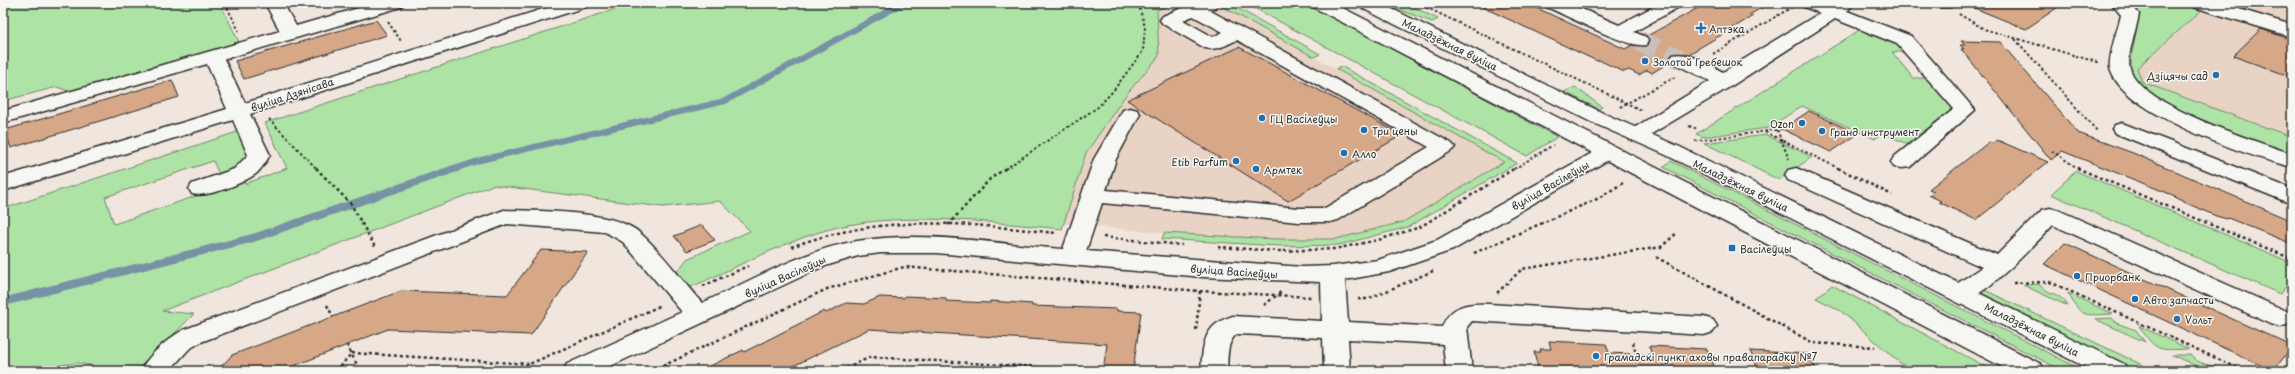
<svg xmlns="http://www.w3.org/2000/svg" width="2295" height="374" font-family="'Playpen Sans',sans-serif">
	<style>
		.built { fill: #e8d3c4 }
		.green { fill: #aee3a6; stroke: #6c8768 }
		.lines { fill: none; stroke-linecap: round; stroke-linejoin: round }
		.stream-far1 { stroke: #7792a5; stroke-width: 6 }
		.stream { stroke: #7792a5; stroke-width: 8 }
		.building { fill: #d6a888; stroke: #2b2b2b }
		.minor-tunnel { stroke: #c9c1b9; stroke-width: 20; stroke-dasharray: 20 10; stroke-linecap: butt }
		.minor-casing { stroke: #2b2b2b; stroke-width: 3 }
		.major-casing { stroke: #2b2b2b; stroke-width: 3 }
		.path-far1 { stroke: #2b2b2b; stroke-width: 2; stroke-dasharray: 2.5 2.5; stroke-linecap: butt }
		.path { stroke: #2b2b2b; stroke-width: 2.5; stroke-dasharray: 3 3; stroke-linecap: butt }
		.minor { fill: #f6f6f2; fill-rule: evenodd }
		.major { fill: #f6f6f2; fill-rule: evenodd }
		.poi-dot { fill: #1f6fb2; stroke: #f6f6f2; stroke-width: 1.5 }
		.labels { text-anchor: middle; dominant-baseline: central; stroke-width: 3; stroke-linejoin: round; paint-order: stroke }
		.poi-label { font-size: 10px; fill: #2b2b2b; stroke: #f6f6f2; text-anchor: start }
		.street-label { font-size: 10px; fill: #2b2b2b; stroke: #f6f6f2 }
	</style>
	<rect width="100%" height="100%" fill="#f0e6dd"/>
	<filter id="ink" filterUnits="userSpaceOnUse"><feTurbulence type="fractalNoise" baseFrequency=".025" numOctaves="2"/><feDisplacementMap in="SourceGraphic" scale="8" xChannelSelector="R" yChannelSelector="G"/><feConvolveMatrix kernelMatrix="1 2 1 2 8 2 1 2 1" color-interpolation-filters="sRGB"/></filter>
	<g filter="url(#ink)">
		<path class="built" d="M 1175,3 L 1216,3 L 1504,162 L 1403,222 L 1336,239 L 1276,239 L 1164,233 L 979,215 L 1125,96 L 1142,78 L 1159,56 L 1157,10 Z
			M 2210,3 L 2262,3 L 2292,12 L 2292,137 L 2142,82 L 2137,68 Z"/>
		<path class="green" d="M 3,3 L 220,3 L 239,42 L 68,91 L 57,87 L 3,101 Z
			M 634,3 L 1175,3 L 1157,10 L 1159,56 L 1125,96 L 1086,153 L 1062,229 C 991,222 892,210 823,231 C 777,245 733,269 689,288 L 677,272 L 687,259 L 750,231 L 720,201 L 662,207 L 493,185 L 162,311 L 194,314 L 142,366 L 120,371 L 100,371 L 90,365 L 77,363 L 61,365 L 42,371 L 3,371 L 3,209 L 240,131 L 251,157 L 241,166 L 219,174 L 213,161 L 105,197 L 114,224 L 243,180 L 245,184 L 287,168 L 265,123 Z
			M 1216,3 L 1228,3 L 1320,54 L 1314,57 Z
			M 1245,3 L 1306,3 L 1557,137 L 1527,156 Z
			M 1381,3 L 1405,3 L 1438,19 L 1432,22 Z
			M 2128,3 L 2205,7 L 2137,68 L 2142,82 L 2292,137 L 2292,156 C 2258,143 2139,107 2131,71 C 2129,63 2137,28 2139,17 Z
			M 1861,29 L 1897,44 L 1905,52 L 1892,52 L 1913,78 L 1927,78 L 1954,108 L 1907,144 L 1883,133 L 1875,139 L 1802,106 L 1768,128 L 1703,137 L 1696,134 Z
			M 1341,66 L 1517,163 L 1408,227 L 1339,245 L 1279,246 L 1162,239 L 1164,233 L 1276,239 L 1336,239 L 1403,222 L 1504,162 L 1336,69 Z
			M 1575,87 L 1602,107 L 1599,109 L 1564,92 Z
			M 1766,135 L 1812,157 L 1779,180 L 1704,143 Z
			M 1671,161 L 2084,371 L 2063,371 L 1663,167 Z
			M 2076,171 L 2292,263 L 2292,278 L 2280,294 L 2051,194 Z
			M 2039,284 C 2050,297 2058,290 2068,306 L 2023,285 Z
			M 1832,285 L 1992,370 L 1993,371 L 1915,371 L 1900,363 L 1841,311 L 1816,298 Z
			M 1983,290 L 1989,292 L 2155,371 L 2137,371 L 1982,297 L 1979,292 Z
			M 2068,293 L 2113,314 C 2084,315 2082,319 2068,293 Z
			M 2112,318 L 2116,323 L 2136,330 L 2145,342 L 2095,319 Z
			M 2139,326 L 2189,349 C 2158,350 2157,353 2139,326 Z
			M 2172,355 L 2190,355 C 2196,362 2206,365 2215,366 L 2219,371 L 2207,371 Z"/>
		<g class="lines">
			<path class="stream-far1" d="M 454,169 L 481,160 L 725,101 L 903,3"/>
			<path class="stream" d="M 3,302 L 253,238 L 457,168"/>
		</g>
		<path class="building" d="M 1474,3 L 1526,3 L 1625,49 L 1632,45 L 1646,46 L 1649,42 L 1647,36 L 1707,3 L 1770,3 L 1749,15 L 1753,16 L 1689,54 L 1673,54 L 1668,59 L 1670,62 L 1652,73 L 1647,70 L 1639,75 L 1629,70 L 1624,72 L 1599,60 L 1597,61 Z
			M 1962,3 L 2064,3 L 2026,29 Z
			M 376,20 L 387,35 L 244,79 L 235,61 Z
			M 2261,29 L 2292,40 L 2292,77 L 2233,56 Z
			M 1961,41 L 2000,42 L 2078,133 L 2133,153 L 2292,221 L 2292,244 L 2228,218 L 2227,219 L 2216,216 L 2184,202 L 2174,197 L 2175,196 L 2062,151 L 2051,160 L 1961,49 L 1964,49 L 1960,45 L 1965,45 Z
			M 1239,47 L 1402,135 L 1288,201 L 1127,100 Z
			M 172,80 L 179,97 L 11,148 L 5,130 Z
			M 1809,111 L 1858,134 L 1831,152 L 1782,129 Z
			M 1997,140 L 2048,162 L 1976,220 L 1939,202 L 1941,201 L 1929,195 L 1934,191 L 1929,189 L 1989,142 L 1993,143 Z
			M 702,225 L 715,240 L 687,251 L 674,236 Z
			M 2065,243 L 2292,346 L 2292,347 L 2273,371 L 2044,264 Z
			M 541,250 L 588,252 L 531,335 L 388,329 L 281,371 L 217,371 L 232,355 L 401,291 L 507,295 Z
			M 905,296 L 946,298 L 946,301 L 990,303 L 990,301 L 1032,304 L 1032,306 L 1117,309 L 1117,311 L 1141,312 L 1133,371 L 1103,371 L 1107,344 L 869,329 L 783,371 L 700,371 L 743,350 L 744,352 L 824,311 L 826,313 L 846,303 L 864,304 L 880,297 L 904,298 Z
			M 1549,341 L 1606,344 L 1609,353 L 1652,355 L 1649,346 L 1707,349 L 1716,371 L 1539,371 L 1534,352 L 1541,352 L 1540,349 L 1551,349 Z
			M 1750,351 L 1808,354 L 1817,371 L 1759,371 Z"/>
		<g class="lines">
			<path class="minor-tunnel" d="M 1639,41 L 1680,59"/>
			<g class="minor-casing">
				<path id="minor" d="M 265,3 L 283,3 L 296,26 L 376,3 L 404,3 L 401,7 L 224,59 L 245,103 L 562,3 L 589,3 L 586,7 L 250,114 L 270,155 C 266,161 262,168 257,173 C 244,183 208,198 192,194 L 189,189 L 192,184 L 234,169 L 248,155 L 233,120 L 3,191 L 3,177 L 227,109 L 207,64 L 3,123 L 3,111 L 280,31 Z
					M 1194,3 L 1219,3 L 1216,7 L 1209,10 L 1451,143 L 1455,147 L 1451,151 L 1338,220 L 1330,222 L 1299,222 L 1102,203 L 1086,251 L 1303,267 L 1333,266 L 1378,260 L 1437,240 L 1601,148 L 1608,146 L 1615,148 L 1619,152 L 1615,156 L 1453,250 L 1389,272 L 1345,280 L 1348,322 L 1442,327 C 1450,305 1468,303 1488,304 L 1704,317 L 1713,320 L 1717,326 L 1713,332 L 1704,335 L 1472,321 L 1467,327 L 1472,371 L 1446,371 L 1443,344 L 1348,339 L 1350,371 L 1324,371 L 1323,338 L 1237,334 C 1226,342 1228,359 1227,371 L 1201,371 C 1203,344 1203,325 1233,316 L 1322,321 L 1321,282 L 1203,277 L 936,253 L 881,253 L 858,256 L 822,267 L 600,371 L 563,371 L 567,364 L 682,312 L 623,242 L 605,232 L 507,224 L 201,342 L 189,349 L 169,371 L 140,371 C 149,355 167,339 183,330 L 504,210 C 538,211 615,210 640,233 C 662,252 682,281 702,303 C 751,281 803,250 857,241 C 924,230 996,244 1063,249 L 1094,159 L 1123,110 L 1130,108 L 1137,110 L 1140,114 L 1116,159 L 1106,190 L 1299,208 L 1325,208 L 1429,147 L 1237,40 C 1226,45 1217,51 1205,48 L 1163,24 L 1160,20 L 1163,16 ZM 1193,16 L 1223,32 L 1213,37 L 1183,20 Z
					M 1544,3 L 1568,3 L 1619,25 L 1660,3 L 1682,3 L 1679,7 L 1634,32 L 1646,37 L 1648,41 L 1646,45 C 1629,49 1566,15 1547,7 Z
					M 1801,3 L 1826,3 L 1832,5 L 1837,3 L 1848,3 L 1851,7 L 1847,11 L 1911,36 L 1975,110 L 1910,167 L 1902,168 L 1894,167 L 1891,162 L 1894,157 L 1954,109 L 1897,44 L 1835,19 L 1733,85 L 1643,139 L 1636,141 L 1629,139 L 1626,135 L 1629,131 L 1710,81 L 1673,63 L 1670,59 L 1673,55 C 1689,51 1709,65 1723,72 L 1820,13 L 1804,7 Z
					M 1935,3 L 1954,3 L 1951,7 L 1938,7 Z
					M 2111,3 L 2130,3 L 2139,14 C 2137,28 2126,55 2130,68 C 2139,106 2257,141 2292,154 L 2292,167 C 2251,157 2120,113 2110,68 C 2108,55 2118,29 2121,15 Z
					M 2191,3 L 2219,3 L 2292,25 L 2292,37 L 2194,7 Z
					M 2122,123 L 2292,189 L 2292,204 L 2115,133 L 2112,129 L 2115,125 Z
					M 1796,168 L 1997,255 L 2042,210 L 2050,208 L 2058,210 L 2289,312 L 2292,319 L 2289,324 L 2280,327 L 2271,324 L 2053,225 C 2037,242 1983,300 1961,301 C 1959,301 1955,299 1952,299 L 1949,293 L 1952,287 L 1982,267 L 1788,180 L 1785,175 L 1788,170 Z"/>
			</g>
			<g class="major-casing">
				<path id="major" d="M 1310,3 L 1333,3 L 2041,364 L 2045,371 L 2010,371 L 1313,7 Z
					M 1357,3 L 1380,3 L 1605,114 L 1680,147 L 2124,364 L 2128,371 L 2093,371 L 1666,155 L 1591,122 L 1360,7 Z"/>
			</g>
			<path class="path-far1" d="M 225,3 L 239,31
				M 1417,3 L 1641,110
				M 2278,3 L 2292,7
				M 1959,14 L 1984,29 L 2100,63
				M 388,22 L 401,41
				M 2015,39 L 2098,132
				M 1713,54 L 1792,7
				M 1620,107 L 1675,77
				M 269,119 L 317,169
				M 1689,126 L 1698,129
				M 1777,130 L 1789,159
				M 1765,132 L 1840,169
				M 1695,141 L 1782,129
				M 2052,151 L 2079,169
				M 1005,169 L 1098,107 L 1113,91 L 1143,51 L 1145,27 L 1138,3
				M 1514,169 L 1553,145"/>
			<path class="path" d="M 316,168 L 351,204 L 375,247
				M 1838,168 L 1892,195
				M 2077,168 L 2292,259
				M 948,225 L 990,179 L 1006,168
				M 1103,237 L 1182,245
				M 791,247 C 883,213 961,223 1056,233
				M 1218,247 L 1278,251 L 1334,249 L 1378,240 L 1420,227 L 1515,168
				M 1474,253 L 1597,199 L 1623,183
				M 1656,257 L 1813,343 L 1875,347
				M 2013,283 L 2050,282 L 2244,371
				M 703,286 L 748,266
				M 1497,293 L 1522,269 L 1661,247 L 1678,232
				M 1358,299 L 1368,299 L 1433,271
				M 327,305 L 333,317
				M 1264,305 L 1281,292
				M 1196,330 L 1200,291
				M 1633,342 L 1636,354
				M 347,345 L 360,371
				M 336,371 L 352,353 L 530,364
				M 514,371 L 662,305
				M 652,371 L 827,289 L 904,267 L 1200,291 L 1311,297
				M 841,371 L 870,357 L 1070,369 L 1069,371"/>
			<use href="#minor" class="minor"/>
			<use href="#major" class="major"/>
		</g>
	</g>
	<g class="poi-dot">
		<path d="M1699 22h4v4h4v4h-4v4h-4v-4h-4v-4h4z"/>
		<circle cx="1645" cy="61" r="4"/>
		<circle cx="2216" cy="75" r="4"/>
		<circle cx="1262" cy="118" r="4"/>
		<circle cx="1802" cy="123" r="4"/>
		<circle cx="1364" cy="130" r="4"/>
		<circle cx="1822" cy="131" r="4"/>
		<circle cx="1344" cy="153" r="4"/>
		<circle cx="1236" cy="161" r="4"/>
		<circle cx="1256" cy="169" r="4"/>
		<rect x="1728" y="244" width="8" height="8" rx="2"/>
		<circle cx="2077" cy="276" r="4"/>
		<circle cx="2135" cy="299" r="4"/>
		<circle cx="2177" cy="319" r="4"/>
		<circle cx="1596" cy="356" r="4"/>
	</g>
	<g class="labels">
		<g class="poi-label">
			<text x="1709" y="28">Аптэка</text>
			<text x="1653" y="61">Золотой Гребешок</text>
			<text x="2208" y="75" text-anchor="end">Дзіцячы сад</text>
			<text x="1270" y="118">ГЦ Васілеўцы</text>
			<text x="1794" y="123" text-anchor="end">Ozon</text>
			<text x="1372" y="130">Три цены</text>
			<text x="1830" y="131">Гранд инструмент</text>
			<text x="1352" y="153">Алло</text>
			<text x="1228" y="161" text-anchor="end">Etib Parfum</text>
			<text x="1264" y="169">Армтек</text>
			<text x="1740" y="248">Васілеўцы</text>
			<text x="2085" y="276">Приорбанк</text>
			<text x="2143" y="299">Авто запчасти</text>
			<text x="2185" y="319">Vольт</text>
			<text x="1604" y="356">Грамадскі пункт аховы правапарадку №7</text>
		</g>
		<g class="street-label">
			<text transform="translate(1450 44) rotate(26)">Маладзёжная вуліца</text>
			<text transform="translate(292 94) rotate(-18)">вуліца Дзянісава</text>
			<text transform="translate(1550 185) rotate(-30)">вуліца Васілеўцы</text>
			<text transform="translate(1741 185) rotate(26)">Маладзёжная вуліца</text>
			<text transform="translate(1234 271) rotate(4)">вуліца Васілеўцы</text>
			<text transform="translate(785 276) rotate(-24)">вуліца Васілеўцы</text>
			<text transform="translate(2032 329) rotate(27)">Маладзёжная вуліца</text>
		</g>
	</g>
	<rect width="2295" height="374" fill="none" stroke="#f6f6f2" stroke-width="16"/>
	<rect x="8" y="8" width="2279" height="358" fill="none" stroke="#2b2b2b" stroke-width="1.5" filter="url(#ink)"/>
</svg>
